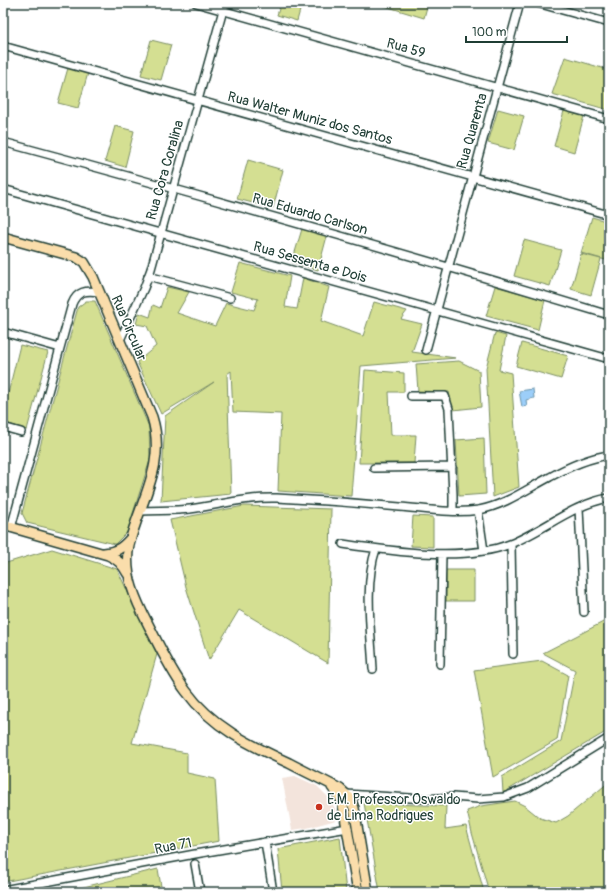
<svg xmlns="http://www.w3.org/2000/svg" width="612" height="895" font-family="Pangolin,sans-serif">
	<style>
		.built { fill: #f3e4dc }
		.green { fill: #d4df92; stroke: #7a8e63 }
		.water { fill: #9ccef9; stroke: #6a94aa }
		.lines { fill: none; stroke-linecap: round; stroke-linejoin: round }
		.minor-casing { stroke: #1f3d34; stroke-width: 10 }
		.major-casing { stroke: #1f3d34; stroke-width: 12 }
		.minor { stroke: #fff; stroke-width: 7 }
		.major { stroke: #faddab; stroke-width: 9 }
		.poi-dot { fill: #c8321e; stroke: #fff; stroke-width: 1.5 }
		.labels { text-anchor: middle; dominant-baseline: central; stroke-width: 3; stroke-linejoin: round; paint-order: stroke }
		.street-label { font-size: 14px; fill: #1f3d34; stroke: #fff }
		.poi-label { font-size: 14px; fill: #1f3d34; stroke: #fff; text-anchor: start }
	</style>
	<rect width="100%" height="100%" fill="#fff"/>
	<filter id="ink" filterUnits="userSpaceOnUse"><feTurbulence type="fractalNoise" baseFrequency=".025" numOctaves="2"/><feDisplacementMap in="SourceGraphic" scale="8" xChannelSelector="R" yChannelSelector="G"/><feConvolveMatrix kernelMatrix="1 2 1 2 8 2 1 2 1" color-interpolation-filters="sRGB"/></filter>
	<g filter="url(#ink)">
		<path class="built" d="M 295,776 L 317,786 L 330,799 L 335,809 L 336,820 L 307,828 L 292,830 L 282,778 Z"/>
		<path class="green" d="M 281,3 L 302,3 L 297,21 L 277,15 Z
			M 375,3 L 428,3 L 424,18 Z
			M 151,40 L 171,45 L 161,80 L 141,75 Z
			M 565,57 L 609,70 L 609,110 L 552,94 Z
			M 68,68 L 88,73 L 78,108 L 58,103 Z
			M 498,109 L 524,116 L 514,150 L 488,143 Z
			M 564,111 L 584,116 L 574,152 L 554,146 Z
			M 115,126 L 134,131 L 125,167 L 105,161 Z
			M 248,160 L 283,170 L 273,208 L 237,199 Z
			M 592,217 L 609,222 L 609,261 L 581,253 Z
			M 302,229 L 327,236 L 318,270 L 292,262 Z
			M 524,240 L 561,250 L 550,286 L 514,276 Z
			M 581,254 L 601,259 L 591,295 L 571,289 Z
			M 240,263 L 290,276 L 285,307 L 297,309 L 303,278 L 329,287 L 321,321 L 363,336 L 374,302 L 407,311 L 401,319 L 422,324 L 412,352 L 456,358 L 361,366 L 351,496 L 278,491 L 281,414 L 233,412 L 231,371 L 227,374 L 231,494 L 161,501 L 165,416 L 214,382 L 161,414 L 137,362 L 156,346 L 147,326 L 136,324 L 139,313 L 150,317 L 153,305 L 160,308 L 167,287 L 189,292 L 177,313 L 215,326 L 226,303 L 254,310 L 258,299 L 231,292 Z
			M 495,286 L 545,300 L 538,330 L 486,316 Z
			M 86,301 L 95,301 L 149,427 L 150,460 L 127,532 L 115,544 L 27,523 L 22,513 L 78,307 Z
			M 495,333 L 506,336 L 499,370 L 511,373 L 519,487 L 493,497 L 486,368 Z
			M 522,343 L 568,356 L 561,379 L 516,366 Z
			M 20,345 L 48,352 L 27,430 L 3,422 L 3,414 Z
			M 459,361 L 479,371 L 481,407 L 453,410 L 449,392 L 418,391 L 416,364 Z
			M 365,370 L 404,373 L 404,392 L 389,392 L 391,435 L 416,435 L 414,463 L 359,463 Z
			M 484,438 L 486,494 L 459,496 L 456,440 Z
			M 244,506 L 331,509 L 328,663 L 239,610 L 209,660 L 186,587 L 170,520 Z
			M 413,516 L 433,517 L 433,547 L 411,546 Z
			M 52,549 L 117,569 L 157,654 L 132,743 L 187,753 L 187,773 L 215,779 L 219,841 L 3,882 L 3,564 Z
			M 446,570 L 474,570 L 474,601 L 446,601 Z
			M 609,619 L 609,730 L 503,793 L 502,777 L 561,741 L 575,670 L 543,653 Z
			M 542,661 L 568,675 L 557,740 L 493,777 L 474,670 Z
			M 609,782 L 609,892 L 489,892 L 472,833 L 467,811 L 481,806 L 515,801 L 525,806 L 540,818 L 556,823 L 568,816 Z
			M 364,803 L 446,806 L 445,829 L 466,826 L 484,892 L 380,892 Z
			M 340,837 L 346,892 L 282,892 L 278,849 Z
			M 158,869 L 162,892 L 63,892 Z"/>
		<path class="water" d="M 533,389 L 534,398 L 526,400 L 527,406 L 522,407 L 519,391 Z"/>
		<g class="lines">
			<g class="minor-casing">
				<path id="minor" d="M 196,3 L 609,119
					M 537,3 L 609,23
					M 3,46 L 609,215
					M 3,142 C 206,197 408,254 609,315
					M 3,189 L 609,359
					M 148,276 L 230,298
					M 3,332 L 60,348
					M 120,340 L 144,288 L 151,269 L 225,3
					M 426,350 L 520,3
					M 411,396 L 445,396 L 449,409 L 453,495 L 453,511
					M 3,427 L 21,432
					M 374,468 L 452,467
					M 579,508 L 584,612
					M 478,510 L 484,551
					M 141,511 C 157,510 174,511 190,509 C 219,505 247,497 277,498 C 318,500 359,503 400,507 C 426,509 453,514 479,510 C 505,505 527,489 550,477 C 568,467 588,458 609,455
					M 11,528 L 72,304 C 77,291 86,290 99,292
					M 343,544 C 390,551 465,562 510,544 C 543,531 573,504 609,498
					M 511,544 L 513,654
					M 440,664 L 442,554
					M 373,669 C 371,632 364,584 376,549
					M 346,794 L 426,799 L 453,797 L 478,799 L 504,797 L 528,788 L 609,738
					M 265,842 L 273,892
					M 195,864 L 200,892
					M 3,890 L 195,854 L 348,828"/>
			</g>
			<g class="major-casing">
				<path id="major" d="M 3,237 L 76,257 L 84,262 L 93,277 L 152,417 C 167,465 140,500 129,545 C 123,574 136,601 149,626 C 160,648 171,671 186,691 C 212,727 250,745 289,763 C 306,772 323,780 340,789 L 350,798 L 354,808 L 368,892
					M 3,525 L 108,555 C 118,559 123,565 128,574
					M 104,553 C 116,552 122,548 130,539
					M 332,787 L 341,799 L 343,805 L 358,892"/>
			</g>
			<use href="#minor" class="minor"/>
			<use href="#major" class="major"/>
		</g>
	</g>
	<circle class="poi-dot" cx="319" cy="807" r="4"/>
	<g class="labels">
		<g class="street-label">
			<text transform="translate(406 48) rotate(16)">Rua 59</text>
			<text transform="translate(310 118) rotate(15)">Rua Walter Muniz dos Santos</text>
			<text transform="translate(472 131) rotate(-74)">Rua Quarenta</text>
			<text transform="translate(165 170) rotate(-74)">Rua Cora Coralina</text>
			<text transform="translate(310 214) rotate(16)">Rua Eduardo Carlson</text>
			<text transform="translate(310 262) rotate(16)">Rua Sessenta e Dois</text>
			<text transform="translate(129 328) rotate(67)">Rua Circular</text>
			<text transform="translate(173 846) rotate(-11)">Rua 71</text>
		</g>
		<g class="poi-label">
			<text x="327" y="799">E.M. Professor Oswaldo<tspan x="327" dy="16">de Lima Rodrigues</tspan></text>
		</g>
	</g>
	<rect width="612" height="895" fill="none" stroke="#fff" stroke-width="16"/>
	<rect x="8" y="8" width="596" height="879" fill="none" stroke="#1f3d34" stroke-width="1.5" filter="url(#ink)"/>
	<path d="M466 36v6h101v-6" fill="none" stroke="#1f3d34" stroke-width="2"/>
	<text x="472" y="36" font-size="12" fill="#1f3d34" stroke="#ffffff" stroke-width="3" paint-order="stroke">100 m</text>
</svg>
